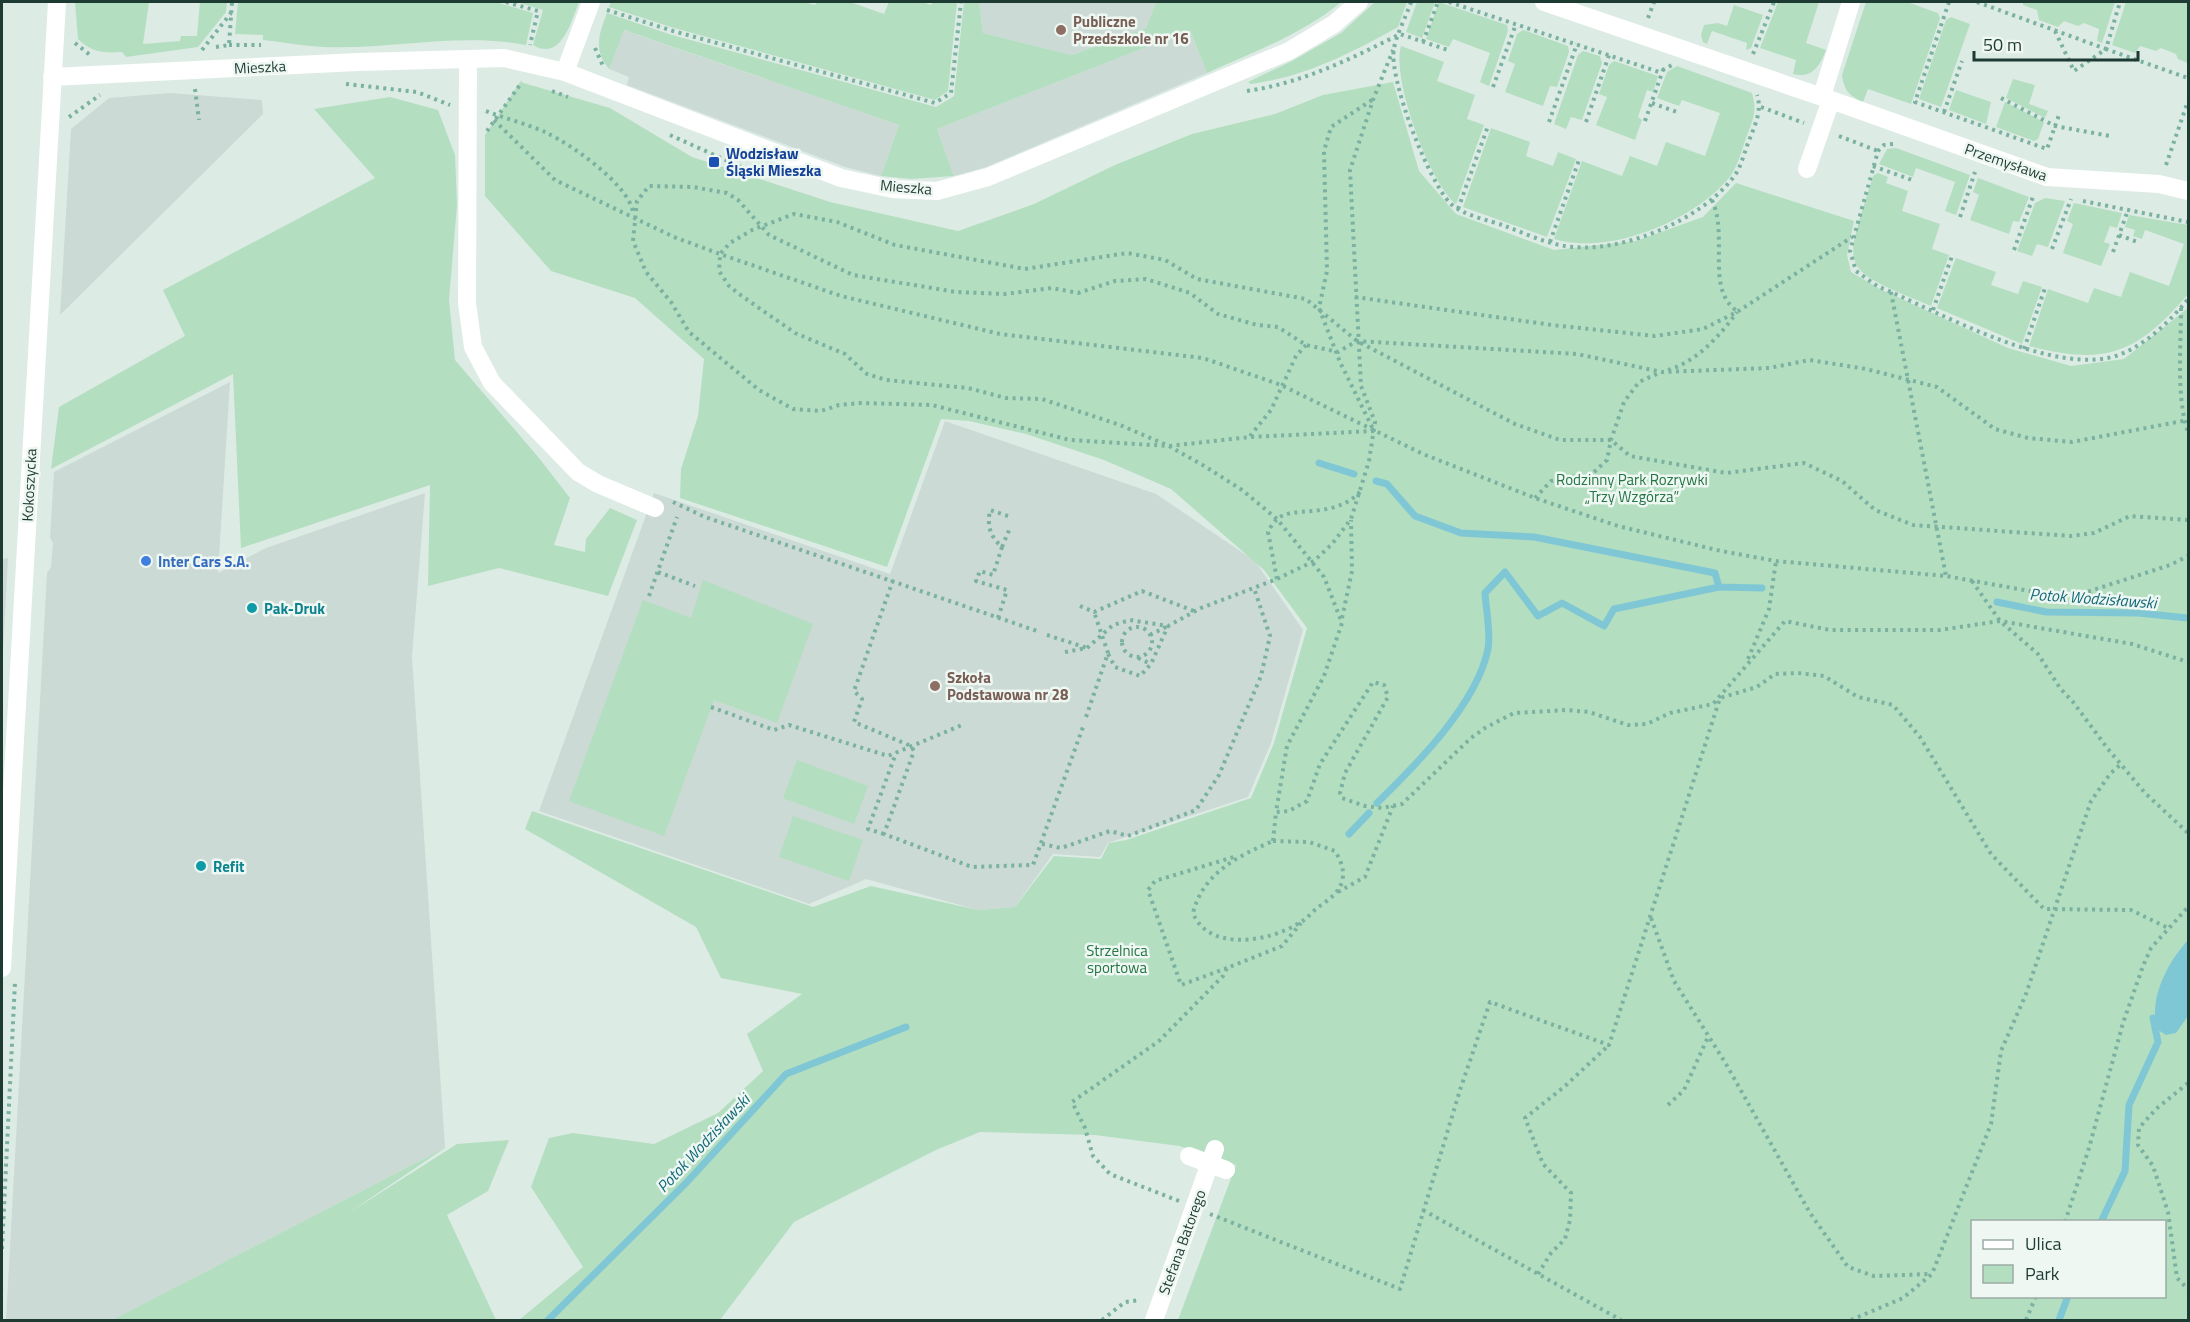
<svg xmlns="http://www.w3.org/2000/svg" width="2190" height="1322" font-family="'Titillium Web',sans-serif">
	<style>
		.built { fill: #cbdad4 }
		.green { fill: #b4dec0; fill-rule: evenodd }
		.water { fill: #80c7d5 }
		.lines { fill: none; stroke-linecap: round; stroke-linejoin: round }
		.stream { stroke: #80c7d5; stroke-width: 7 }
		.path { stroke: #7bb1a1; stroke-width: 4; stroke-dasharray: 3 4.5; stroke-linecap: butt }
		.minor { stroke: #fff; stroke-width: 18 }
		.education-dot { fill: #8d6e63; stroke: #eef7f2; stroke-width: 2 }
		.transit-dot { fill: #1a4fb4; stroke: #eef7f2; stroke-width: 2 }
		.shop-dot { fill: #3f7fe0; stroke: #eef7f2; stroke-width: 2 }
		.culture-dot { fill: #0f9aa8; stroke: #eef7f2; stroke-width: 2 }
		.labels { text-anchor: middle; dominant-baseline: central; stroke-width: 5; stroke-linejoin: round; paint-order: stroke }
		.education-label { font-size: 15px; font-weight: bold; fill: #785e54; stroke: #eef7f2; text-anchor: start }
		.street-label { font-size: 15px; fill: #1e3b33; stroke: #eef7f2 }
		.transit-label { font-size: 15px; font-weight: bold; fill: #164399; stroke: #eef7f2; text-anchor: start }
		.park-label { font-size: 15px; fill: #257545; stroke: #eef7f2 }
		.shop-label { font-size: 15px; font-weight: bold; fill: #366cbe; stroke: #eef7f2; text-anchor: start }
		.culture-label { font-size: 15px; font-weight: bold; fill: #0d838f; stroke: #eef7f2; text-anchor: start }
		.water-label { font-size: 16px; font-style: italic; fill: #14697b; stroke: #eef7f2 }
	</style>
	<rect width="100%" height="100%" fill="#ddebe5"/>
	<path class="built" d="M 979,2 L 1156,2 L 1146,28 L 1072,55 L 983,33 Z
		M 623,30 L 899,125 L 881,176 L 845,167 L 627,85 L 629,77 L 609,69 Z
		M 1190,30 L 1207,73 L 986,167 L 954,176 L 937,129 Z
		M 170,93 L 262,100 L 263,114 L 60,315 L 71,129 L 109,98 Z
		M 230,382 L 218,573 L 266,548 L 425,493 L 412,657 L 445,1148 L 112,1320 L 6,1320 L 47,573 L 51,567 L 53,543 L 50,538 L 54,472 Z
		M 945,421 L 1156,494 L 1255,561 L 1303,630 L 1271,743 L 1248,797 L 1108,843 L 1100,857 L 1053,854 L 1015,907 L 978,910 L 866,879 L 809,904 L 539,811 L 654,493 L 890,574 Z
		M 8,558 L 2,671 L 2,559 Z"/>
	<path class="green" d="M 75,2 L 149,2 L 143,44 L 180,41 L 181,36 L 197,36 L 200,2 L 227,2 L 226,12 L 198,47 L 126,57 L 122,52 C 104,53 92,53 78,39 Z
		M 238,2 L 496,2 L 533,13 L 526,45 C 458,32 391,50 323,47 C 303,46 283,42 263,40 L 263,35 L 235,34 Z
		M 517,2 L 579,2 C 571,22 561,62 533,45 L 543,10 Z
		M 611,2 L 804,2 L 815,5 L 817,2 L 850,2 L 884,14 L 889,2 L 922,2 L 931,5 L 933,2 L 957,2 L 948,91 L 935,100 L 674,28 L 609,7 Z
		M 964,2 L 979,2 L 983,33 L 1072,55 L 1146,28 L 1156,2 L 1341,2 C 1303,34 1253,52 1207,73 L 1190,30 L 937,129 L 954,176 L 912,179 L 881,176 L 899,125 L 624,30 L 609,69 C 593,50 599,34 607,13 L 672,35 L 936,107 L 954,96 Z
		M 1375,2 L 1407,2 L 1398,27 C 1351,53 1305,77 1251,84 L 1248,82 L 1292,61 L 1341,33 Z
		M 1417,2 L 1435,2 L 1422,38 L 1406,32 Z
		M 1439,2 L 1507,25 L 1508,31 L 1489,86 L 1480,82 L 1490,53 L 1453,39 L 1449,47 L 1426,39 Z
		M 1778,2 L 1819,2 L 1806,43 L 1826,50 C 1820,66 1812,79 1793,74 L 1796,60 L 1760,48 Z
		M 1866,2 L 1907,2 L 1938,13 L 1940,18 L 1911,104 L 1868,89 L 1863,102 C 1849,96 1844,90 1842,75 Z
		M 2023,2 L 2115,2 L 2102,43 L 2097,41 L 2099,29 L 2084,23 L 2078,26 L 2064,21 L 2058,27 L 2039,20 L 2037,10 L 2023,5 Z
		M 2126,2 L 2188,2 L 2188,63 L 2178,59 L 2176,54 L 2161,48 L 2156,51 L 2140,46 L 2135,53 L 2112,45 Z
		M 1734,5 L 1763,15 L 1751,48 L 1746,50 L 1747,43 L 1712,31 L 1707,44 L 1703,42 L 1701,35 L 1704,25 L 1718,23 L 1727,26 Z
		M 1951,17 L 1970,24 L 1941,107 L 1919,99 L 1946,20 Z
		M 1523,30 L 1568,46 L 1569,52 L 1557,87 L 1550,86 L 1543,106 L 1505,92 L 1515,64 L 1508,61 L 1517,34 Z
		M 1401,46 L 1444,62 L 1437,81 L 1475,95 L 1467,119 L 1484,125 L 1456,204 C 1430,184 1391,78 1401,46 Z
		M 1583,51 L 1600,56 L 1602,63 L 1582,120 L 1571,117 L 1566,129 L 1554,124 L 1578,55 Z
		M 1614,61 L 1658,76 L 1653,92 L 1647,90 L 1638,117 L 1642,120 L 1635,140 L 1596,125 L 1607,97 L 1599,94 L 1609,65 Z
		M 1677,66 L 1752,93 C 1758,113 1752,121 1745,141 C 1741,153 1737,168 1729,178 C 1693,221 1609,256 1554,239 L 1582,161 L 1622,176 L 1630,156 L 1657,166 L 1666,142 L 1705,156 L 1720,113 L 1682,100 L 1679,106 L 1657,98 L 1667,72 Z
		M 2013,79 L 2035,85 L 2029,104 L 2048,111 L 2045,118 L 2006,98 Z
		M 520,82 L 610,108 L 692,157 L 830,202 L 958,231 L 1034,204 L 1115,165 L 1192,134 L 1275,114 L 1323,95 L 1393,82 L 1419,171 L 1456,214 L 1554,250 L 1636,241 L 1703,217 L 1736,183 L 1854,221 L 1847,255 L 1851,272 L 1880,289 L 2008,348 L 2071,366 L 2124,359 L 2188,308 L 2188,1320 L 1178,1320 L 1236,1165 L 1179,1146 L 1095,1135 L 980,1132 L 936,1150 L 794,1222 L 720,1320 L 519,1320 L 583,1267 L 531,1187 L 549,1138 L 573,1133 L 654,1144 L 718,1113 L 763,1071 L 747,1034 L 802,994 L 721,978 L 696,927 L 525,829 L 532,811 L 813,907 L 871,886 L 978,910 L 1015,907 L 1054,856 L 1101,859 L 1109,843 L 1126,840 L 1251,798 L 1274,743 L 1307,628 L 1264,570 L 1171,489 L 1104,460 L 1026,434 L 969,421 L 941,419 L 887,567 L 680,498 L 681,469 L 698,416 L 704,359 L 635,298 L 551,271 L 485,196 L 485,135 ZM 1972,1222 L 2164,1222 L 2164,1296 L 1972,1296 Z
		M 1956,90 L 1991,102 L 1986,124 L 1949,110 Z
		M 390,97 L 438,110 L 455,155 L 457,205 L 449,300 L 455,360 L 539,458 L 570,498 L 554,545 L 585,552 L 586,539 L 610,508 L 637,520 L 608,596 L 499,568 L 428,586 L 430,485 L 241,548 L 233,374 L 51,469 L 59,407 L 185,336 L 163,290 L 375,178 L 314,109 Z
		M 2005,102 L 2044,122 L 2038,139 L 2034,141 L 1996,127 Z
		M 1491,128 L 1530,142 L 1526,156 L 1553,166 L 1558,152 L 1576,159 L 1547,237 L 1463,207 Z
		M 1896,148 L 1970,175 L 1956,215 L 1945,211 L 1955,182 L 1916,168 L 1913,177 L 1879,164 L 1887,149 Z
		M 1878,173 L 1888,177 L 1886,183 L 1908,191 L 1902,211 L 1940,224 L 1932,249 L 1949,255 L 1931,306 C 1835,266 1844,272 1873,176 Z
		M 1978,178 L 2029,197 L 2019,222 L 2013,221 L 2009,234 L 1970,220 L 1979,195 L 1973,192 Z
		M 2045,198 L 2065,201 L 2048,247 L 2037,244 L 2032,256 L 2017,251 L 2035,203 Z
		M 2074,203 L 2122,213 L 2117,228 L 2110,226 L 2104,242 L 2110,244 L 2101,266 L 2063,253 L 2073,224 L 2067,221 Z
		M 2129,215 L 2188,225 L 2188,294 C 2137,354 2105,366 2029,346 L 2048,289 L 2088,303 L 2094,288 L 2121,297 L 2130,272 L 2169,286 L 2184,244 L 2145,230 L 2142,239 L 2133,236 L 2135,230 L 2125,227 Z
		M 1956,258 L 1996,272 L 1991,285 L 2018,294 L 2023,281 L 2042,287 L 2022,344 L 1937,308 Z
		M 703,580 L 813,624 L 777,723 L 714,700 L 664,836 L 569,801 L 643,600 L 691,618 Z
		M 797,760 L 868,786 L 854,824 L 783,798 Z
		M 793,816 L 863,840 L 849,881 L 779,857 Z
		M 509,1140 L 488,1191 L 447,1215 L 496,1320 L 112,1320 L 445,1148 L 347,1214 L 457,1144 Z"/>
	<path class="water" d="M 2188,940 L 2188,1016 L 2176,1033 L 2166,1035 L 2158,1030 C 2147,1000 2168,962 2188,940 Z"/>
	<g class="lines">
		<path class="stream" d="M 1319,463 L 1354,474
			M 1376,481 L 1387,484 L 1415,516 L 1461,533 L 1534,537 L 1715,573 L 1719,587
			M 1997,602 L 2046,612 L 2138,613 L 2188,618
			M 1377,803 C 1416,765 1477,704 1488,649 C 1491,633 1486,610 1485,593 L 1505,572 L 1538,616 L 1562,603 L 1604,626 L 1614,609 L 1719,587 L 1762,588
			M 1349,834 L 1369,813
			M 2101,1222 L 2125,1171 L 2129,1105 L 2158,1042 L 2153,1018
			M 548,1320 L 687,1182 L 786,1074 L 906,1027
			M 2059,1320 L 2068,1296"/>
		<path class="path" d="M 506,2 L 538,11 L 530,45
			M 1411,2 C 1406,17 1397,33 1394,48 C 1388,78 1429,183 1451,204 C 1464,216 1489,220 1505,226 C 1524,233 1545,243 1565,246 C 1619,255 1699,221 1732,179 C 1740,170 1743,157 1747,146 C 1753,129 1763,112 1757,95
			M 1449,2 L 1659,72 L 1672,65
			M 1949,2 L 1915,102 L 2047,149 L 2059,115
			M 1977,2 L 2106,49 L 2120,2
			M 607,10 L 673,31 L 935,103 L 951,93 L 961,2
			M 1648,18 L 1654,2
			M 2055,31 L 2074,71 L 2106,49 L 2188,78
			M 1423,42 L 1438,2
			M 75,43 L 90,55
			M 229,45 L 261,45
			M 216,47 L 229,45 L 232,2
			M 595,48 L 603,66
			M 202,50 L 231,13
			M 1753,54 L 1774,2
			M 346,84 L 417,92 L 450,105
			M 1493,87 L 1516,24
			M 195,89 L 199,120
			M 552,91 L 568,97
			M 1247,91 C 1302,83 1351,59 1400,34 L 1448,50
			M 2001,98 L 2055,126 L 2110,136
			M 1372,100 L 1331,127 L 1324,151 L 1327,271 L 1319,308 L 1340,362 L 1373,429
			M 1652,103 L 1677,112
			M 1761,107 L 1804,123
			M 486,111 C 506,119 528,124 547,133 C 572,145 628,184 633,212
			M 1944,112 L 1962,61
			M 69,117 L 100,95
			M 494,120 L 555,180 L 674,237 L 720,254 L 841,296 L 1000,334 L 1203,358 L 1281,385 L 1423,454 L 1535,498 L 1618,526 L 1721,551 L 1776,561 L 1946,576 L 2052,595 L 2084,593 L 2170,565 L 2188,556
			M 1645,121 L 1663,70
			M 1549,122 L 1577,44
			M 1586,122 L 1609,55
			M 487,131 L 522,82
			M 670,135 L 741,167 L 763,171
			M 1839,136 L 1878,151
			M 1893,144 L 1884,145 L 1878,151 L 1850,251 L 1856,271 L 1877,286 C 1938,311 2058,380 2121,354 C 2147,344 2171,320 2188,299
			M 2166,165 L 2188,101
			M 1873,166 L 1912,180
			M 1712,200 C 1726,230 1712,272 1725,297 C 1727,303 1733,307 1737,312
			M 2083,201 L 2188,222
			M 1458,209 L 1488,126
			M 1960,217 L 1975,172
			M 2119,235 L 2140,243
			M 1550,242 L 1579,160
			M 2052,249 L 2071,199
			M 2014,250 L 2034,194
			M 2113,252 L 2128,210
			M 1891,292 L 1946,576
			M 1355,297 L 1552,325 L 1655,336 L 1703,329 L 1737,312 L 1852,237
			M 2181,308 C 2181,345 2176,398 2188,432
			M 1933,310 L 1952,256
			M 2024,349 L 2045,288
			M 1668,370 C 1696,362 1720,336 1737,312
			M 1374,431 L 1250,437 L 1169,446 L 1070,440 L 932,405 L 861,403 L 839,405 L 821,411 L 793,409 L 759,390 L 689,332 L 671,302 L 646,272 L 633,241 L 637,201 L 649,186 L 693,187 L 727,193 L 738,200 L 769,235 L 853,275 L 956,292 L 1005,294 L 1052,288 L 1078,293 L 1115,281 L 1146,279 L 1190,293 L 1218,314 L 1257,325 L 1278,327 L 1306,345 L 1338,352 L 1357,341 L 1577,354 L 1662,372 L 1769,368 L 1810,360 L 1866,369 L 1937,387 L 1995,429 L 2028,438 L 2072,442 L 2188,420
			M 1250,436 L 1271,410 L 1296,356 L 1306,345
			M 1535,498 L 1551,481 L 1593,473 L 1607,460 L 1611,440 L 1624,402 L 1639,382 L 1661,372
			M 673,502 L 705,517 L 1037,631
			M 2188,520 L 2130,516 L 2094,533 L 2071,536 L 1913,525 L 1875,510 L 1842,481 L 1804,463 L 1726,473 L 1630,456 L 1611,440 L 1560,440 L 1515,424 L 1357,341 L 1306,299 L 1197,279 L 1165,260 L 1127,253 L 1025,269 L 895,245 L 837,222 L 794,214 L 752,230 L 730,243 L 720,254 L 719,271 L 729,286 L 739,294 L 795,333 L 845,354 L 867,374 L 886,380 L 968,388 L 1006,398 L 1042,399 L 1120,425 L 1169,446 L 1206,467 L 1242,490 L 1277,519 L 1324,577 L 1342,623 L 1324,676 L 1287,746 L 1276,812 L 1289,811 L 1307,801 L 1320,764 L 1373,682 L 1384,685 L 1388,697 L 1345,773 L 1340,793 L 1342,798 L 1365,806 L 1382,808 L 1402,804 L 1471,738 L 1485,728 L 1514,713 L 1567,710 L 1589,712 L 1628,725 L 1647,724 L 1670,713 L 1713,704 L 1785,621 L 1830,630 L 1940,630 L 2000,621 L 2132,644 L 2188,662
			M 1002,547 L 1010,528
			M 658,572 L 695,586
			M 1277,579 L 1268,532 C 1270,528 1273,523 1276,520 C 1292,504 1333,521 1361,491
			M 893,580 L 854,691 L 862,699 L 854,722 L 911,746 L 914,751 L 884,834 L 972,867 L 1033,865 L 1083,727
			M 1972,581 L 2000,621 L 2038,654 L 2060,688 L 2073,702 L 2108,749 L 2145,793 L 2188,833
			M 649,596 L 677,517
			M 1080,606 L 1094,612 L 1142,591 L 1194,611
			M 998,618 L 1007,590 L 976,581 L 980,571 L 993,575 L 1002,547 C 990,536 987,527 990,510 L 1008,516
			M 1342,618 L 1352,571 L 1351,520
			M1122 642a15 15 0 1 1 30 0a15 15 0 1 1-30 0Z
			M 1047,635 L 1087,648
			M 1150,635 L 1168,626
			M 1065,652 L 1087,648 L 1113,625 L 1130,620 L 1168,626 L 1201,608 L 1277,579 L 1314,561 L 1332,544 L 1351,519 L 1369,461 L 1375,422 L 1361,386 L 1350,170 L 1373,100 L 1393,50
			M 1108,654 L 1115,667 L 1140,676 L 1151,664 L 1168,626
			M 1138,658 L 1151,664
			M 1748,659 L 1769,609 L 1776,561
			M 711,707 L 774,730 L 789,725 L 888,756 L 962,725
			M 1086,717 L 1108,653 L 1094,612
			M 884,834 L 868,829 L 896,753
			M 1273,841 L 1309,842 L 1335,851 C 1341,861 1345,870 1342,882 C 1338,894 1327,901 1317,908 C 1311,913 1306,920 1299,923 C 1270,942 1208,952 1193,913 C 1203,873 1238,856 1273,841 Z
			M 1273,841 L 1276,812
			M 1042,844 L 1061,848 L 1110,831 L 1128,836 L 1196,810 L 1219,775 L 1261,676 L 1270,636 L 1254,588
			M 1338,892 L 1365,877 L 1393,806
			M 1651,918 L 1674,981 L 1726,1064 L 1810,1213 L 1848,1267 L 1874,1276 L 1930,1274
			M 1227,968 L 1181,985 L 1148,890 L 1155,881 L 1237,856
			M 2188,1083 L 2156,1109 L 2139,1128 L 2138,1145 L 2153,1166 L 2168,1212 L 2177,1278 L 2188,1289
			M 1668,1105 L 1684,1090 L 1708,1037
			M 1179,1201 L 1110,1174 L 1093,1156 L 1085,1128 L 1072,1102 L 1159,1041 L 1223,976 L 1227,968 L 1282,946 L 1301,923
			M 1423,1210 L 1621,1320
			M 1210,1214 L 1400,1289 L 1460,1090 L 1490,1002 L 1609,1045 L 1720,698 L 1757,687 L 1775,674 L 1798,673 L 1824,676 L 1858,697 L 1893,705 L 1920,737 L 1991,854 L 2044,909 L 2131,910 L 2168,928
			M 2065,1222 L 2089,1148 L 2123,1023 L 2143,966 L 2151,948 L 2188,907
			M 2,1249 L 15,982
			M 1538,1274 L 1551,1253 L 1565,1239 L 1570,1220 L 1571,1193 L 1543,1164 L 1525,1118 L 1564,1087 L 1609,1045
			M 1102,1320 L 1125,1302 L 1140,1300
			M 1851,1320 L 1903,1298 L 1932,1274 L 1991,1124 L 2001,1051 L 2026,994 L 2091,801 L 2110,774 L 2121,764
			M 2026,1320 L 2036,1296"/>
		<path class="minor" d="M 1544,2 L 1831,100 L 2047,177 L 2159,184 L 2188,191
			M 468,59 L 467,303 L 473,347 L 492,383 L 578,472 L 598,484 L 655,508
			M 565,72 L 591,2
			M 52,77 L 358,62 L 504,58 L 565,72 L 841,178 L 893,189 L 937,191 L 988,177 L 1289,51 L 1334,24 L 1359,2
			M 1822,96 L 1851,2
			M 1807,169 L 1831,100
			M 2,968 L 57,2
			M 1189,1156 L 1226,1170
			M 1154,1320 L 1215,1149"/>
	</g>
	<g class="education-dot">
		<circle cx="1061" cy="30" r="6"/>
		<circle cx="935" cy="686" r="6"/>
	</g>
	<rect class="transit-dot" x="708" y="156" width="12" height="12" rx="3"/>
	<circle class="shop-dot" cx="146" cy="561" r="6"/>
	<g class="culture-dot">
		<circle cx="252" cy="608" r="6"/>
		<circle cx="201" cy="866" r="6"/>
	</g>
	<g class="labels">
		<g class="education-label">
			<text x="1073" y="21">Publiczne<tspan x="1073" dy="17">Przedszkole nr 16</tspan></text>
			<text x="947" y="677">Szkoła<tspan x="947" dy="17">Podstawowa nr 28</tspan></text>
		</g>
		<g class="street-label">
			<text transform="translate(260 67) rotate(-3)">Mieszka</text>
			<text transform="translate(2006 162) rotate(19)">Przemysława</text>
			<text transform="translate(906 187) rotate(5)">Mieszka</text>
			<text transform="translate(29 485) rotate(-87)">Kokoszycka</text>
			<text transform="translate(1182 1242) rotate(-70)">Stefana Batorego</text>
		</g>
		<g class="transit-label">
			<text x="726" y="153">Wodzisław<tspan x="726" dy="17">Śląski Mieszka</tspan></text>
		</g>
		<g class="park-label">
			<text x="1632" y="479">Rodzinny Park Rozrywki<tspan x="1632" dy="17">„Trzy Wzgórza”</tspan></text>
			<text x="1117" y="950">Strzelnica<tspan x="1117" dy="17">sportowa</tspan></text>
		</g>
		<g class="shop-label">
			<text x="158" y="561">Inter Cars S.A.</text>
		</g>
		<g class="culture-label">
			<text x="264" y="608">Pak-Druk</text>
			<text x="213" y="866">Refit</text>
		</g>
		<g class="water-label">
			<text transform="translate(2093 598) rotate(4)">Potok Wodzisławski</text>
			<text transform="translate(703 1143) rotate(-47)">Potok Wodzisławski</text>
		</g>
	</g>
	<rect width="2190" height="1322" fill="none" stroke="#1e3b33" stroke-width="6"/>
	<rect x="1971" y="1220" width="195" height="78" fill="#eef7f2" stroke="#9baca6" stroke-width="1.5"/>
	<rect x="1983" y="1240" width="30" height="9" fill="#ffffff" stroke="#9baca6" stroke-width="1.5"/>
	<text x="2025" y="1250" font-size="18" fill="#1e3b33">Ulica</text>
	<rect x="1983" y="1265" width="30" height="18" fill="#b4dec0" stroke="#9baca6" stroke-width="1.5"/>
	<text x="2025" y="1280" font-size="18" fill="#1e3b33">Park</text>
	<path d="M1974 51v9h164v-9" fill="none" stroke="#1e3b33" stroke-width="3"/>
	<text x="1983" y="51" font-size="18" fill="#1e3b33" stroke="#eef7f2" stroke-width="4.5" paint-order="stroke">50 m</text>
</svg>
